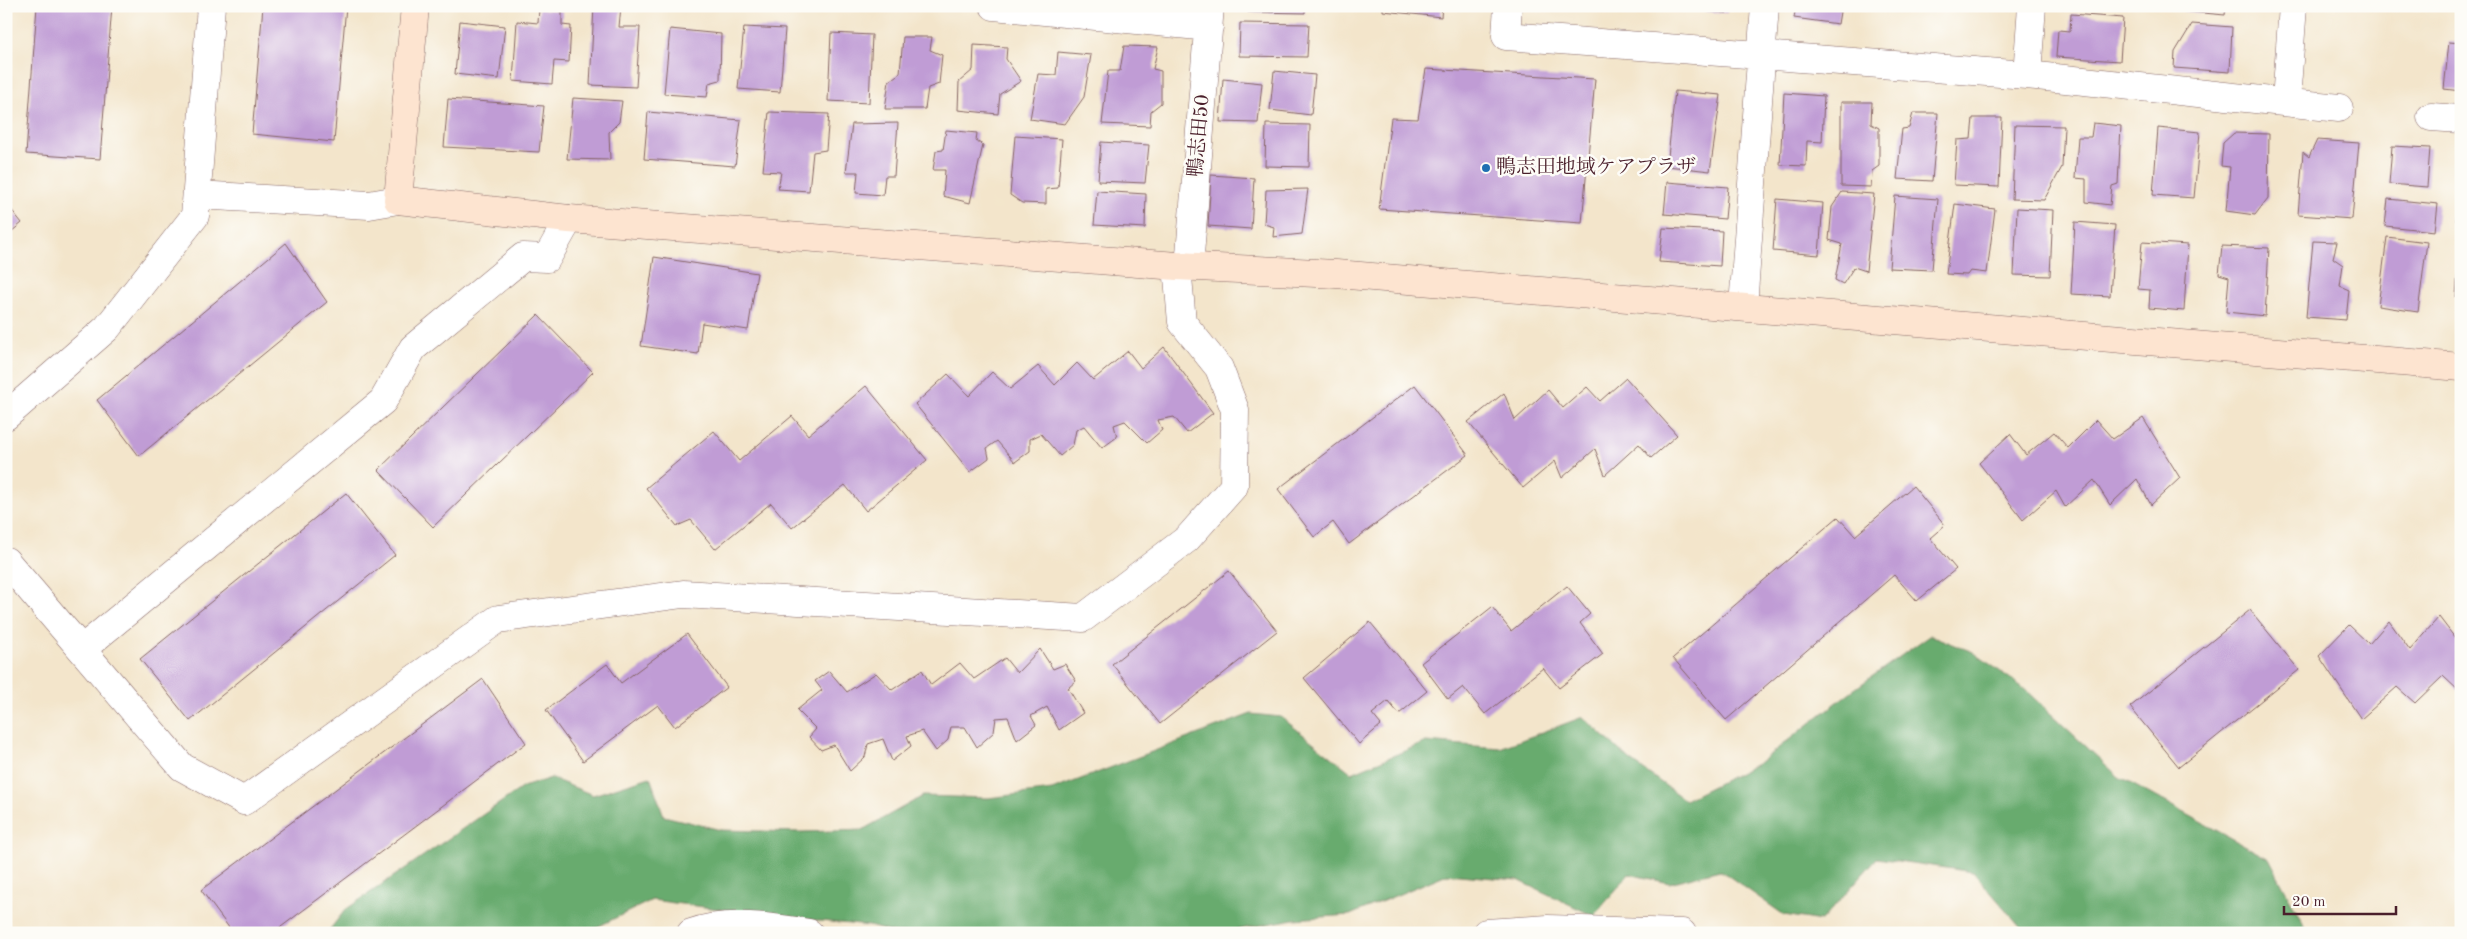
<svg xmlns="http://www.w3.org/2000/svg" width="2467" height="939" font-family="'Old Standard TT','Noto Serif JP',serif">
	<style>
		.forest { fill: #68ab6e; stroke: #59654c }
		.building { fill: #c09cd5 }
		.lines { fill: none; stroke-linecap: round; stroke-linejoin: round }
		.street-casing { stroke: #856463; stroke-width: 29 }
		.secondary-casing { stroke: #856463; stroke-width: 29 }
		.street { stroke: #fff; stroke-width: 28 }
		.secondary { stroke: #fde4d0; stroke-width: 28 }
		.poi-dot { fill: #1f6fb2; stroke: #fdfcf7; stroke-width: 2 }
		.labels { text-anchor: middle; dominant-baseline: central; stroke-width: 5; stroke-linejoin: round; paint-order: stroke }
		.street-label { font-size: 20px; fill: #4a1f2b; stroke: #fdfcf7 }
		.poi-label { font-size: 20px; fill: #4a1f2b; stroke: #fdfcf7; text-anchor: start }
	</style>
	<rect width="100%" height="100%" fill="#fdfcf7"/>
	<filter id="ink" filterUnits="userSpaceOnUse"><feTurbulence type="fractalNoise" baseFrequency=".02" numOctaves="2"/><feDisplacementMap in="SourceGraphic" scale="10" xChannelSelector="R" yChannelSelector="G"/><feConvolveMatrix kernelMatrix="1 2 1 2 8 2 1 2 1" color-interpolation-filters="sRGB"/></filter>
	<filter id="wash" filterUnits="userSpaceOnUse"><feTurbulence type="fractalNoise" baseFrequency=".0096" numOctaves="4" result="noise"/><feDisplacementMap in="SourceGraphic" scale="20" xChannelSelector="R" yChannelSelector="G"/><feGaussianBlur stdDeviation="1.12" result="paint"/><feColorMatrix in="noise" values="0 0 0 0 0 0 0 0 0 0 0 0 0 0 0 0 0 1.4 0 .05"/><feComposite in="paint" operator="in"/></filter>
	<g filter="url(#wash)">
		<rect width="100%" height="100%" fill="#f3e5cb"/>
		<path class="forest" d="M 1930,635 L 1973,652 L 2022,687 L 2119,777 L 2269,859 L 2308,933 L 2026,933 L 1973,872 L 1877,858 L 1821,921 L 1784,915 L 1720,870 L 1669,883 L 1629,874 L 1594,916 L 1518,880 L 1447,874 L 1350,915 L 1294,919 L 1220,933 L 895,933 L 869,926 L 763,915 L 652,900 L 585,933 L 327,933 L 345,910 L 523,787 L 551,778 L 593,795 L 650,777 L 664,816 L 721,830 L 801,832 L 862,830 L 923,796 L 988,798 L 1052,790 L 1251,714 L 1281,717 L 1352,773 L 1426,742 L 1500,748 L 1583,717 L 1630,760 L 1685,800 L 1759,763 L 1849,693 Z"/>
		<g id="blocks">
			<path class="building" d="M 37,6 L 112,6 L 100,159 L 26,154 Z
				M 263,6 L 346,6 L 334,142 L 252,134 Z
				M 594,6 L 621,6 L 619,27 L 640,27 L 636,87 L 590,85 Z
				M 1248,6 L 1305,6 L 1305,13 L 1248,12 Z
				M 1383,6 L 1442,6 L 1441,17 L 1383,11 Z
				M 1688,6 L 1727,6 L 1727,13 L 1688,10 Z
				M 1796,6 L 1841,6 L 1838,24 L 1794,18 Z
				M 2181,6 L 2226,6 L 2225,15 L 2181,11 Z
				M 539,9 L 562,11 L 562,25 L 571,26 L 569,62 L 554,61 L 552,84 L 513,81 L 517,21 L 538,23 Z
				M 2071,14 L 2123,18 L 2120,61 L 2056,57 L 2058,30 L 2070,31 Z
				M 460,21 L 505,26 L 499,79 L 455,74 Z
				M 1240,23 L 1309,24 L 1307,57 L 1239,56 Z
				M 2192,24 L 2232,27 L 2230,72 L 2174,68 L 2175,52 Z
				M 744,27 L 785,29 L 780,92 L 738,89 Z
				M 670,29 L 721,34 L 720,80 L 709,83 L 707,97 L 664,94 Z
				M 831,33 L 872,35 L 869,103 L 828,101 Z
				M 903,37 L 932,37 L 930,50 L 942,55 L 939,84 L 928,88 L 925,109 L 885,109 L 889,81 L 900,73 Z
				M 2449,42 L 2461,43 L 2461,91 L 2444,89 Z
				M 974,45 L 1007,47 L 1006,59 L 1021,81 L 1000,94 L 998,114 L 958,110 L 959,82 L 973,70 Z
				M 1124,46 L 1158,47 L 1153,69 L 1161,71 L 1161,103 L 1151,111 L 1150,126 L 1102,124 L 1108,71 L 1120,71 Z
				M 1058,52 L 1091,55 L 1084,97 L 1065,124 L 1030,119 L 1038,74 L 1056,75 Z
				M 1426,69 L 1595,79 L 1582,223 L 1379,209 L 1391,118 L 1418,119 Z
				M 1274,71 L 1315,75 L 1311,115 L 1270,110 Z
				M 1223,79 L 1262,83 L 1258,123 L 1220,122 Z
				M 1675,91 L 1721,95 L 1710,171 L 1667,166 Z
				M 1784,93 L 1824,96 L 1822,142 L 1807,141 L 1806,166 L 1780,165 Z
				M 573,98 L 622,101 L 619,122 L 609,132 L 610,160 L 567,159 Z
				M 448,99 L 544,106 L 539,152 L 444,147 Z
				M 1841,102 L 1872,102 L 1871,124 L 1879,128 L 1879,166 L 1872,171 L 1871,187 L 1841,186 Z
				M 648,112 L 741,120 L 735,166 L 644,159 Z
				M 769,112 L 829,114 L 826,150 L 813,152 L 809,191 L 778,189 L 781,172 L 763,171 Z
				M 1913,113 L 1938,113 L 1932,181 L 1897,179 L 1902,129 L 1909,128 Z
				M 1973,118 L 2002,118 L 1999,187 L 1954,185 L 1957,140 L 1971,139 Z
				M 898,123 L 894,176 L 885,176 L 883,195 L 856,193 L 858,172 L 846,172 L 852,124 Z
				M 2093,123 L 2121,126 L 2118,184 L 2112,186 L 2110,205 L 2086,202 L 2086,179 L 2075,178 L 2078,137 L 2091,137 Z
				M 1266,124 L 1310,125 L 1309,167 L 1265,166 Z
				M 2015,125 L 2064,126 L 2062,167 L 2044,200 L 2012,199 Z
				M 2158,128 L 2200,132 L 2194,198 L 2153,195 Z
				M 946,130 L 977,133 L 976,141 L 983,145 L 970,203 L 943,196 L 945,170 L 933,170 L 936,151 L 943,150 Z
				M 2234,133 L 2269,134 L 2268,198 L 2255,215 L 2226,211 L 2230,167 L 2221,166 L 2223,143 Z
				M 1015,136 L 1062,139 L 1058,188 L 1046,189 L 1046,204 L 1022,203 L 1010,195 Z
				M 2317,140 L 2359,143 L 2352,219 L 2298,215 L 2303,152 L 2309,157 Z
				M 1101,142 L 1149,145 L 1145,183 L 1098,181 Z
				M 2392,146 L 2430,148 L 2427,187 L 2389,184 Z
				M 1211,175 L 1254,178 L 1251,229 L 1208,226 Z
				M 1667,182 L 1728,187 L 1725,219 L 1664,214 Z
				M 1308,189 L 1302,234 L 1273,237 L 1274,227 L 1264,224 L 1266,190 Z
				M 2459,190 L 2461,221 L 2456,221 Z
				M 1097,191 L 1146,194 L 1145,228 L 1094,225 Z
				M 1842,192 L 1874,194 L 1866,271 L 1854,267 L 1843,284 L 1835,280 L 1842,244 L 1829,240 L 1832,207 Z
				M 1895,196 L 1938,199 L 1932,270 L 1889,268 Z
				M 1777,199 L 1823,203 L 1819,255 L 1773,251 Z
				M 2388,199 L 2438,204 L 2435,231 L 2385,226 Z
				M 6,203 L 22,223 L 6,236 Z
				M 1955,204 L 1995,209 L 1987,273 L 1970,271 L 1967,275 L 1946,274 Z
				M 2017,208 L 2053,210 L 2050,276 L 2014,275 Z
				M 2075,222 L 2115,225 L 2110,296 L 2071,294 Z
				M 1663,228 L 1722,231 L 1720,266 L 1659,262 Z
				M 2387,237 L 2427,242 L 2418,312 L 2378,306 Z
				M 2313,241 L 2337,242 L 2333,258 L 2343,265 L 2340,286 L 2349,290 L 2346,320 L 2306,317 Z
				M 2142,242 L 2188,245 L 2184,311 L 2149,308 L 2150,290 L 2138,289 Z
				M 286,243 L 327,302 L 139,456 L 97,400 Z
				M 2222,246 L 2269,248 L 2265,316 L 2226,312 L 2229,277 L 2219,274 Z
				M 2459,252 L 2461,252 L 2461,298 L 2456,297 Z
				M 654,257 L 757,273 L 748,330 L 702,323 L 698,354 L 641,346 Z
				M 538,315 L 593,372 L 433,527 L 378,470 Z
				M 1164,347 L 1213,413 L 1187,433 L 1174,417 L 1158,420 L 1162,430 L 1147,443 L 1125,421 L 1114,425 L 1117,437 L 1102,448 L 1084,426 L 1076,430 L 1073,445 L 1060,456 L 1041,434 L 1030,439 L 1030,451 L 1015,462 L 997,441 L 987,448 L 989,458 L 970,472 L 915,404 L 948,374 L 969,396 L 992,372 L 1010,389 L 1038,366 L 1055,385 L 1077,363 L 1093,380 L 1128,351 L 1141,368 Z
				M 1626,378 L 1677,435 L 1651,458 L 1639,444 L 1605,475 L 1595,449 L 1562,478 L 1555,461 L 1523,488 L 1468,422 L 1504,393 L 1515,420 L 1548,390 L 1563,408 L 1587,387 L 1600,401 Z
				M 1415,385 L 1468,455 L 1349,544 L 1333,522 L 1314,537 L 1278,489 Z
				M 866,386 L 927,460 L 866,511 L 845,485 L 792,528 L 771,503 L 715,549 L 691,520 L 677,526 L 646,488 L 714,431 L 739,461 L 792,416 L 808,435 Z
				M 2143,418 L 2180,478 L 2151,505 L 2137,479 L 2110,505 L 2094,480 L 2065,507 L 2056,491 L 2023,520 L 1979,463 L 2010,434 L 2026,455 L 2054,432 L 2068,448 L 2096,420 L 2113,439 Z
				M 1913,486 L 1945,525 L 1930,538 L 1956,569 L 1917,601 L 1894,575 L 1726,720 L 1673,658 L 1838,517 L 1855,536 Z
				M 346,493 L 395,555 L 190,721 L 140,659 Z
				M 1229,571 L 1277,631 L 1160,724 L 1112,664 Z
				M 1567,586 L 1590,614 L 1580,623 L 1603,654 L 1559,688 L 1543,668 L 1485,714 L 1463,687 L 1448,699 L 1421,663 L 1492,607 L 1511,631 Z
				M 2250,610 L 2299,670 L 2179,767 L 2130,707 Z
				M 2439,617 L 2455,638 L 2461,632 L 2461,693 L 2443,676 L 2415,703 L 2397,687 L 2361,719 L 2319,656 L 2349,625 L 2369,644 L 2389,621 L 2410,650 Z
				M 1370,622 L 1427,691 L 1399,714 L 1388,701 L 1372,714 L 1381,725 L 1359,744 L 1304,678 Z
				M 687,634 L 727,687 L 675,727 L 658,705 L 583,761 L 546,710 L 607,664 L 621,683 Z
				M 1040,649 L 1053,669 L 1065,664 L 1076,681 L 1068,688 L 1083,713 L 1059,730 L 1047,707 L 1031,716 L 1036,725 L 1017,740 L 1008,717 L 996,718 L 994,732 L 977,747 L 965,727 L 951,727 L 948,740 L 936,751 L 922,731 L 907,736 L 911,746 L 892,761 L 883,739 L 868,744 L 865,757 L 850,771 L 834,745 L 821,750 L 809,737 L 816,729 L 797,710 L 822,690 L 815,681 L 829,671 L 847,692 L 876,673 L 892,690 L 922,670 L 931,685 L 960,663 L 974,679 L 1005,658 L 1017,673 Z
				M 483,679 L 526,743 L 273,933 L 233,933 L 201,890 Z"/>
		</g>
	</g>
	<g filter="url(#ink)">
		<use href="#blocks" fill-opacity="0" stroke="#856463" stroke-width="1"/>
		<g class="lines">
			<g class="street-casing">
				<path id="street" d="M 994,6 L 1209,27
					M 1508,6 L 1506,36 L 2027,75 L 2339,108
					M 2027,75 L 2032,6
					M 2286,101 L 2293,6
					M 2431,117 L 2461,119
					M 197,195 L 369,205 L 398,200
					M 1189,267 L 1210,6
					M 1743,307 L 1765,6
					M 6,416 L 107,328 L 195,216 L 211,6
					M 6,561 L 182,767 L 244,801 L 498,619 L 683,594 L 1083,618 L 1187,539 L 1234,486 L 1235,410 L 1219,368 L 1182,322 L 1177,266
					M 82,649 L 383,401 L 413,348 L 523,257 L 547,258 L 569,219
					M 691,933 C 725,920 773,927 809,933
					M 1486,933 L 1548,929 L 1682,933"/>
			</g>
			<g class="secondary-casing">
				<path id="secondary" d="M 415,6 L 398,200 L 569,219 L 1177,266 L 1336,274 L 2461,367"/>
			</g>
			<use href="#street" class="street"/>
			<use href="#secondary" class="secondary"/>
		</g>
	</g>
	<circle class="poi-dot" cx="1486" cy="168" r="5"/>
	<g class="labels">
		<g class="street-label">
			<text transform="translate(1200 136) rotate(-85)">鴨志田50</text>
		</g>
		<g class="poi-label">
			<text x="1496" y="168">鴨志田地域ケアプラザ</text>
		</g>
	</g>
	<rect width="2467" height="939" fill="none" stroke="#fdfcf7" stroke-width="25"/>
	<path d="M2284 906v8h112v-8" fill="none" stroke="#4a1f2b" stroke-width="2.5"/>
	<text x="2292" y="906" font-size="15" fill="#4a1f2b" stroke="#fdfcf7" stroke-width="4" paint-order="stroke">20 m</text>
</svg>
